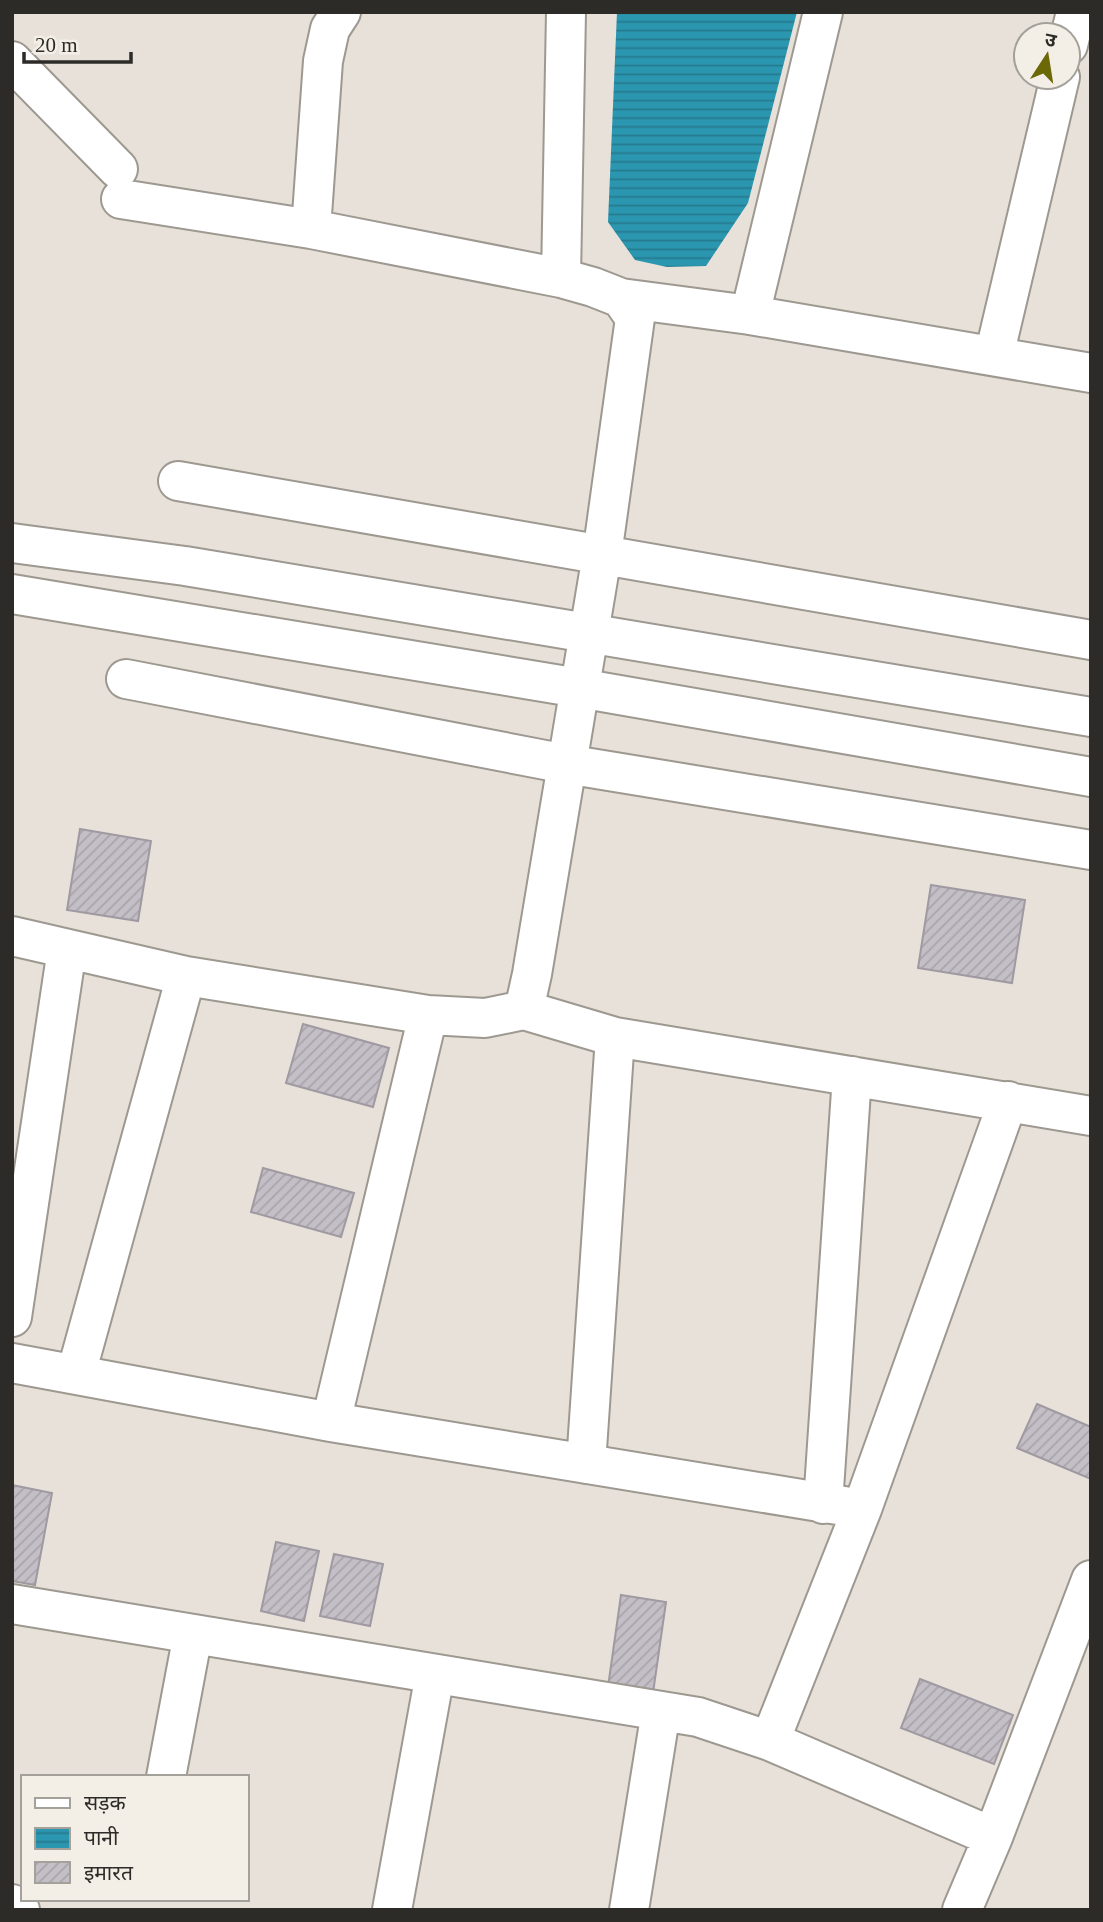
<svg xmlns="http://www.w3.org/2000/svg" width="1103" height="1922" font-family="'Times New Roman','Noto Sans Devanagari',serif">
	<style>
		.water { fill: url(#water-rules) }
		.building { fill: url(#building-hatch); stroke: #9f99a1; stroke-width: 2 }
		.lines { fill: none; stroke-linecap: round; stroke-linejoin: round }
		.street-casing { stroke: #9d9890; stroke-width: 42 }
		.street { stroke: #fff; stroke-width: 38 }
	</style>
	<defs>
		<pattern id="water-rules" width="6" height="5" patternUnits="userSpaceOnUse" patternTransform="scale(1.75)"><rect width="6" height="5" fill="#2b96af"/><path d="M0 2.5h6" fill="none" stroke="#257b8e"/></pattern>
		<pattern id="building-hatch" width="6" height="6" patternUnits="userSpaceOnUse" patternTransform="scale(1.75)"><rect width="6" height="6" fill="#c4bec6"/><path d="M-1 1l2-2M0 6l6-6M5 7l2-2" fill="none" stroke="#a9a3aa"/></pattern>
	</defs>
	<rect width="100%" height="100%" fill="#e7e1d9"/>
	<path class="water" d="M 617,12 L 797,12 L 748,203 L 706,266 L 667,267 L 635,260 L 608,222 Z"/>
	<path class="building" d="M 80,829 L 151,841 L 138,921 L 67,910 Z
		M 931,885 L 1025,900 L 1012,983 L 918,968 Z
		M 303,1024 L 389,1048 L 373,1107 L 286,1083 Z
		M 263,1168 L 354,1193 L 341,1237 L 251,1212 Z
		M 1037,1404 L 1091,1427 L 1091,1479 L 1017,1448 Z
		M 12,1485 L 52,1493 L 35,1585 L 12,1581 Z
		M 276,1542 L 319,1551 L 304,1621 L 261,1611 Z
		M 334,1554 L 383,1564 L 370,1626 L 320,1616 Z
		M 621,1595 L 666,1602 L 653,1693 L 608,1687 Z
		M 920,1679 L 1013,1715 L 994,1764 L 901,1728 Z"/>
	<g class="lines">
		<g class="street-casing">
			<path id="street" d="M 1068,45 L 1076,12
				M 12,61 L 118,169
				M 311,229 L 323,61 L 330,29 L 341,12
				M 561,278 L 566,12
				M 621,298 L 750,315 L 1091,373
				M 750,315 L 823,12
				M 994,356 L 1060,77
				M 178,481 L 1091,640
				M 12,543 L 185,566 L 1091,717
				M 12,594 L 579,688 L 1091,777
				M 126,679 L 566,764 L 1091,850
				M 12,936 L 186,976 L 428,1015 L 485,1018 L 524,1010 L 532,974 L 602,555 L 635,318 L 621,298 L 593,287 L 561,278 L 311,229 L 121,199
				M 524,1010 L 615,1037 L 1091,1116
				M 12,1317 L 67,949
				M 12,1363 L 331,1422 L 862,1509
				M 76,1374 L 186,976
				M 331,1422 L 428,1015
				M 586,1464 L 615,1037
				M 823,1504 L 852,1076
				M 12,1604 L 698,1717 L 770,1741 L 993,1837
				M 770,1741 L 862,1509 L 1008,1101
				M 166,1777 L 193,1634
				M 12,1904 L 20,1910
				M 392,1910 L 435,1674
				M 629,1910 L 661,1711
				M 962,1910 L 993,1837 L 1091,1580"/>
		</g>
		<use href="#street" class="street"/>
	</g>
	<rect width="1103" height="1922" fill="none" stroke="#2d2b28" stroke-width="28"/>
	<rect x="21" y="1775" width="228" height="126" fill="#f4efe6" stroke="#a4a19a" stroke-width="2"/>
	<rect x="35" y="1798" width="35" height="10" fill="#ffffff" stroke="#a4a19a" stroke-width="2"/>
	<text x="84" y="1810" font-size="21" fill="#2d2b28">सड़क</text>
	<rect x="35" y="1828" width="35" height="21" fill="url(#water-rules)" stroke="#a4a19a" stroke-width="2"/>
	<text x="84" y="1845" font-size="21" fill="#2d2b28">पानी</text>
	<rect x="35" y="1862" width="35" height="21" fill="url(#building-hatch)" stroke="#a4a19a" stroke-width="2"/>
	<text x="84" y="1880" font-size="21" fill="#2d2b28">इमारत</text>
	<g transform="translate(1047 56) rotate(12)"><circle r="33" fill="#f4efe6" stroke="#a4a19a" stroke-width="2"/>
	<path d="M0-5L12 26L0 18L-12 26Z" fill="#6a6906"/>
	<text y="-10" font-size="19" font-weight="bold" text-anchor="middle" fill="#2d2b28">उ</text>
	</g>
	<path d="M24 52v10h107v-10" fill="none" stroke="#2d2b28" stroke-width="3.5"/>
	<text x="35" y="52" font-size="21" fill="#2d2b28" stroke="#f4efe6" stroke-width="5" paint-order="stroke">20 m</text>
</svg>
